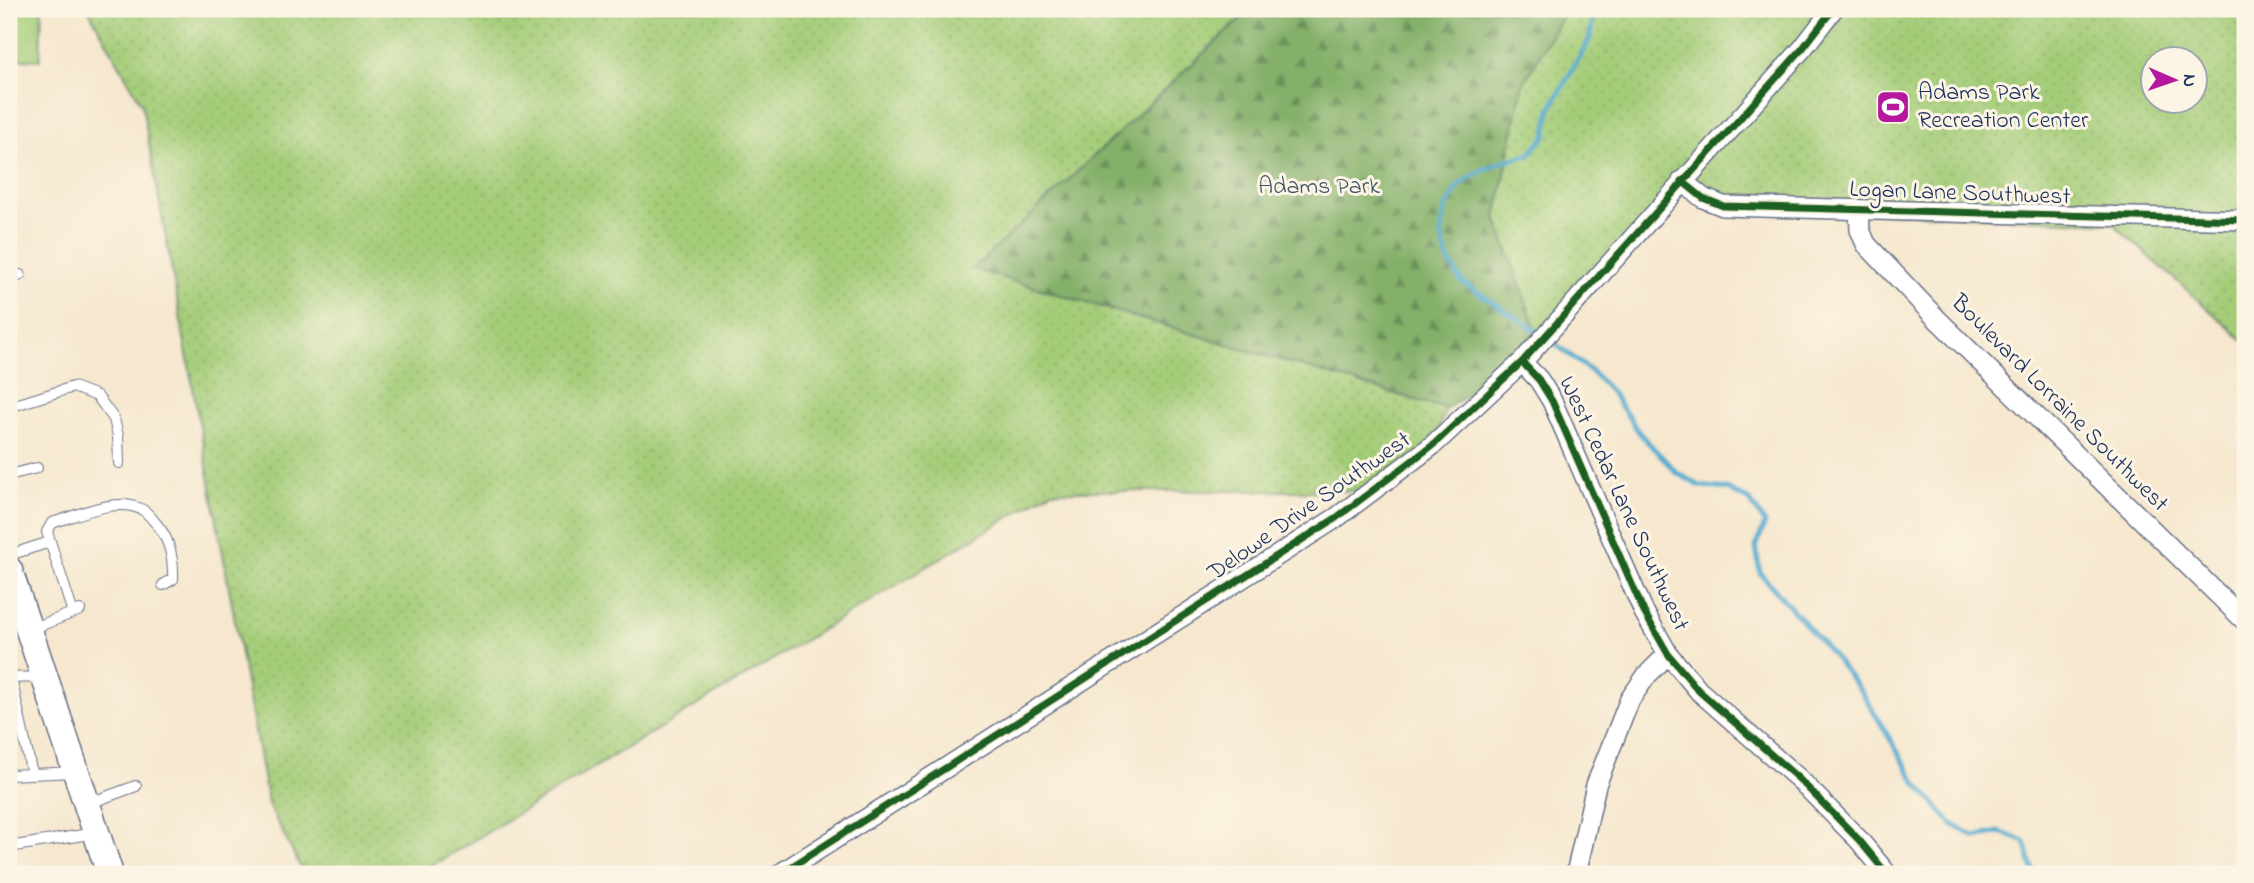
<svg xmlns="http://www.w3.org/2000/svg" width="2254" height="883" font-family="'Indie Flower',sans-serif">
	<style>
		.grass { fill: url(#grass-dots); stroke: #607e6c; stroke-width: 2; fill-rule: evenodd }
		.forest { fill: url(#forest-firs); stroke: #507064; stroke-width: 2 }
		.pitch { fill: #a5cd79; stroke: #607e6c; stroke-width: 2 }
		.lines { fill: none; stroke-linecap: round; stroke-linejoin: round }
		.stream { stroke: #52aacf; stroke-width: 5 }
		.lane-casing { stroke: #686f85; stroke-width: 12 }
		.street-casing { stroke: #686f85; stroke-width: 22 }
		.secondary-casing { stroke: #686f85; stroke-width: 29 }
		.lane { stroke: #fff; stroke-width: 10 }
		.street { stroke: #fff; stroke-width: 19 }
		.secondary { stroke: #fff; stroke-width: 26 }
		.cycleway-casing { stroke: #fcf5e5; stroke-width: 11 }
		.cycleway { stroke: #1b5e20; stroke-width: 7 }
		.labels { text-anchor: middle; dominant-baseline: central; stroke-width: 6; stroke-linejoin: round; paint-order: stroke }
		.poi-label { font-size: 24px; fill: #1b2f5e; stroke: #fcf5e5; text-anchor: start }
		.park-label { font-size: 24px; fill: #3e5665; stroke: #fcf5e5 }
		.street-label { font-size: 24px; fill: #1b2f5e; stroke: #fcf5e5 }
	</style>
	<defs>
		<pattern id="grass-dots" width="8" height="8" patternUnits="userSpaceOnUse" patternTransform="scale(1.75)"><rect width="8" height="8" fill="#a5cd79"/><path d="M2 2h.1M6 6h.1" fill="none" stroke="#8db06b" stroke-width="1.8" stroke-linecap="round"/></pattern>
		<pattern id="forest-firs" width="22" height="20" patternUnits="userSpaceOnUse" patternTransform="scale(1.75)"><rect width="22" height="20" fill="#84b069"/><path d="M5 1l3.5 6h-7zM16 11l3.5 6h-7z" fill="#6b905a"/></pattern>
	</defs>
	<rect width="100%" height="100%" fill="#fcf5e5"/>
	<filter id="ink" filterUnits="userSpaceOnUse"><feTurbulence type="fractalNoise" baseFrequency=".0143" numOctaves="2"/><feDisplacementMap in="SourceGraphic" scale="14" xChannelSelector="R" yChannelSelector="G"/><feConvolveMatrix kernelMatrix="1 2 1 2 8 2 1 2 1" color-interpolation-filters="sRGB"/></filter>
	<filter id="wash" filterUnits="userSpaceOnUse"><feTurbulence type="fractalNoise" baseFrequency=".00686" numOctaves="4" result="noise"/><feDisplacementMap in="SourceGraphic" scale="28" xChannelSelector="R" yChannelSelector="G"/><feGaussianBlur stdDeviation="1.57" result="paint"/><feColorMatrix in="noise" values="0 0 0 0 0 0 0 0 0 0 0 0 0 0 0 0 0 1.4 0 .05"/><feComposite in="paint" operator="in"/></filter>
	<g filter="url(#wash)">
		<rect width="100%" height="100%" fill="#f6e7ce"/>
		<path class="grass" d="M 88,9 L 1251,9 L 974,269 L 1446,409 L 1428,458 L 1394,491 L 1052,491 L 418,874 L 304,874 L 268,804 L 142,105 Z
			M 1566,9 L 2245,9 L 2245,342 L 2112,223 L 1735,206 L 1683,187 L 1542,347 L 1496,218 L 1522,86 ZM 2152,60 L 2194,60 L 2194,102 L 2152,102 Z"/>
		<path class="forest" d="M 1251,9 L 1566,9 L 1522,86 L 1496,218 L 1542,347 L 1446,409 L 973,269 Z"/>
		<path class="pitch" d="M 9,9 L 42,9 L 40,60 L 9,59 Z"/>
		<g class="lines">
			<path class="stream" d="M 1541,334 L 1462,282 L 1448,260 L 1441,235 L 1445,209 L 1458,186 L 1480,171 L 1504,161 L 1529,155 L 1546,135 L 1550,109 L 1589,40 L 1595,9
				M 1549,339 L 1593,373 L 1611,392 L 1641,435 L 1677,473 L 1700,486 L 1727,489 L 1750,501 L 1765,523 L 1756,547 L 1760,573 L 1830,652 L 1863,694 L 1917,784 L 1952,824 L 1975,837 L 2000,832 L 2025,842 L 2034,874"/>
		</g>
	</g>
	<g filter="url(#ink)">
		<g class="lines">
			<g class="lane-casing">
				<path id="lane" d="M 9,279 L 20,275
					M 9,407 L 73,387 L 97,396 L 114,419 L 118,436 L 119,463
					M 9,475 L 37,468
					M 9,555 L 50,542
					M 73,613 L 47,532 L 52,523 C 79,515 116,496 143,510 C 149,514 154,521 158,526 C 170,540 174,562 173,579 L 163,585
					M 29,630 L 80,610
					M 9,678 L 44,677
					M 11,678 L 32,774
					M 9,775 L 76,772
					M 87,804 L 136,786
					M 9,847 L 95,833"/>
			</g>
			<g class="street-casing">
				<path id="street" d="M 1682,181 L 1703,198 L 1723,206 L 2245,220
					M 1859,210 L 1860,230 L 1866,244 L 1938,320 L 2245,621
					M 1522,362 L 1539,380 L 1552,401 L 1644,612 L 1668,654 L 1699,691 L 1799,779 L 1859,840 L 1887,874
					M 780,874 L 1336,518 L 1433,445 L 1522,362 L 1803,48 L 1833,9
					M 1576,874 L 1596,785 L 1630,699 L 1647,675 L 1668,654"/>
			</g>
			<g class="secondary-casing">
				<path id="secondary" d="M 9,570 L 110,874"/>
			</g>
			<use href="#lane" class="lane"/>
			<use href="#street" class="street"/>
			<use href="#secondary" class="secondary"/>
			<g class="cycleway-casing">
				<path id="cycleway" d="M 1682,181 L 1703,198 L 1723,206 L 2245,220
					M 1522,362 L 1539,380 L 1552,401 L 1644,612 L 1668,654 L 1699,691 L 1799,779 L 1859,840 L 1887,874
					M 780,874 L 1336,518 L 1433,445 L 1522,362 L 1803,48 L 1833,9"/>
			</g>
			<use href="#cycleway" class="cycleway"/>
		</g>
	</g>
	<defs>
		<g id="stadium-square" transform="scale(1.75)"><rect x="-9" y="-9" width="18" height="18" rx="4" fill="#b5179e" stroke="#fcf5e5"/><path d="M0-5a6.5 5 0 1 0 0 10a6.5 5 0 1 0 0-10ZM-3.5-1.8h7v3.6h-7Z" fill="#fff"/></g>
	</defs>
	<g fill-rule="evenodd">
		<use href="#stadium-square" x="1893" y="107"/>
	</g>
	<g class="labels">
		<g class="poi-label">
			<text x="1918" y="93">Adams Park<tspan x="1918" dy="28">Recreation Center</tspan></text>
		</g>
		<g class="park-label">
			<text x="1319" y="187">Adams Park</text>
		</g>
		<g class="street-label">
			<text transform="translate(1960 194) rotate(2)">Logan Lane Southwest</text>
			<text transform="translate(2059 404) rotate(45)">Boulevard Lorraine Southwest</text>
			<text transform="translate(1623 504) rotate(65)">West Cedar Lane Southwest</text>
			<text transform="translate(1310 507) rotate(-35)">Delowe Drive Southwest</text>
		</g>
	</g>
	<rect width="2254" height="883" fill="none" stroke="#fcf5e5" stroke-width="35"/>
	<g transform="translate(2174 80) rotate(92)"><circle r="33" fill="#fcf5e5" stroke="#a2a6af" stroke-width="2"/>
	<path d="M0-5L12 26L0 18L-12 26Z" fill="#b5179e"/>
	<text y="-10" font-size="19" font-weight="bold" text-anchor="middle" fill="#1b2f5e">N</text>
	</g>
</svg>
